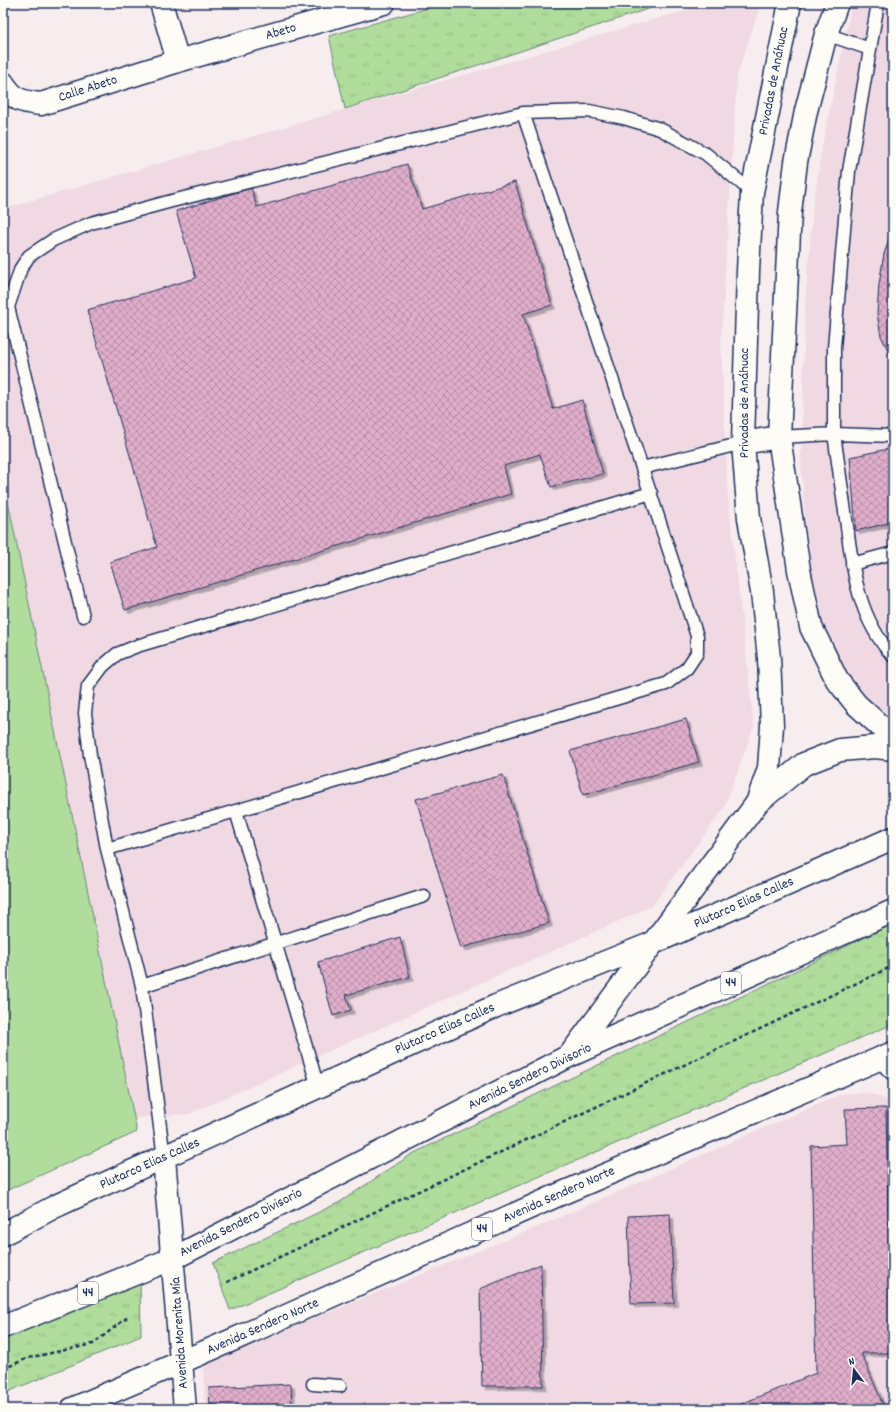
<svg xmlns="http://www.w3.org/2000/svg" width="896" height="1412" font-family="Dekko,sans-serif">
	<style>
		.built { fill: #f0d9e3 }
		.grass { fill: #b0dd9b; stroke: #66867c }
		.park { fill: url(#park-tufts); stroke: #66867c }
		.building { fill: url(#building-cross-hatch); stroke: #1b2f5e; filter: url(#shadow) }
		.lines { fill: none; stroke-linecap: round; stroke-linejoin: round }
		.lane-casing { stroke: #1b2f5e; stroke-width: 15 }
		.street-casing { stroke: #1b2f5e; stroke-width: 25 }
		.secondary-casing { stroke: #1b2f5e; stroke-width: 25 }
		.primary-casing { stroke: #1b2f5e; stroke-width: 25 }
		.path { stroke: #1b2f5e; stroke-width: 2.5; stroke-dasharray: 4 3; stroke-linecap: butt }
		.lane { stroke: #fdfcf7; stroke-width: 12 }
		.street { stroke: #fdfcf7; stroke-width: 22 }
		.secondary { stroke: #fdfcf7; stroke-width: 22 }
		.primary { stroke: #fdfcf7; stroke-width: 22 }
		.labels { text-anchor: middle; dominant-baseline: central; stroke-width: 3; stroke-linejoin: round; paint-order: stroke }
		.shield { fill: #fdfcf7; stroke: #5f6c8c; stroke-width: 1 }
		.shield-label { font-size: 13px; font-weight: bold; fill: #1b2f5e }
		.street-label { font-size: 14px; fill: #1b2f5e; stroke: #fdfcf7 }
	</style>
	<defs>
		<pattern id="park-tufts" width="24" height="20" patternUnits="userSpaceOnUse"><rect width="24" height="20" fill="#b0dd9b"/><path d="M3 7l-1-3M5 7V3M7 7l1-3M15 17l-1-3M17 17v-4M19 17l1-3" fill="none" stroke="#97be88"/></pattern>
		<pattern id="building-cross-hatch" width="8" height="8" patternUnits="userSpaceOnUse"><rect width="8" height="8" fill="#e0adca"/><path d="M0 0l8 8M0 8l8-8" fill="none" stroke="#b58da7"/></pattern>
		<filter id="shadow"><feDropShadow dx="3.5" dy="3.5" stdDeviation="0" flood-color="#0004"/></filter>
	</defs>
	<rect width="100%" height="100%" fill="#f7ecee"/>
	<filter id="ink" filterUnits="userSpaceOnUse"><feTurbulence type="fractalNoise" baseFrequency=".025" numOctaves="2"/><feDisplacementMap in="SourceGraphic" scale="8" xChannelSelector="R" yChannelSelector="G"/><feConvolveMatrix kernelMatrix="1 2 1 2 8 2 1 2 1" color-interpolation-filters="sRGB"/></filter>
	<g filter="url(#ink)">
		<path class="built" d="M 711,3 L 761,3 L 737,75 L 721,343 L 728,496 L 754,726 L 724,808 L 652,906 L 189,1114 L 134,1118 L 3,477 L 3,209 Z
			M 852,3 L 893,3 L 893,717 L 873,703 L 845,674 L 830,644 L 817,610 L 806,530 L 801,462 L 805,305 L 813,207 L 822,147 Z
			M 844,1093 L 868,1093 L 885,1099 L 893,1107 L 893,1409 L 205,1409 L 203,1364 L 540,1226 Z"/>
		<path class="grass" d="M 3,477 L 137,1132 L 3,1192 Z"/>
		<path class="park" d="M 446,3 L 666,3 L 345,109 L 329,36 Z
			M 893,924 L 893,1024 L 230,1310 L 213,1263 L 340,1202 L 412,1154 Z
			M 140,1282 L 141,1336 L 3,1394 L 3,1338 Z"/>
		<path class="building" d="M 407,164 L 422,209 L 515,182 L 552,305 L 523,314 L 553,409 L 582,400 L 603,474 L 551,487 L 540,454 L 504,466 L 511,494 L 125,610 L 110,562 L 157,547 L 87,310 L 196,278 L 176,211 L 251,188 L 257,207 Z
			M 893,228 L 893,361 L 881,336 L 877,314 L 879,284 L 884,254 Z
			M 893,448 L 893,522 L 856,531 L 850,457 Z
			M 686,719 L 699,762 L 583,795 L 570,751 Z
			M 503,775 L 549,923 L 461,948 L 416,799 Z
			M 400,937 L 410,977 L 346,995 L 351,1010 L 333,1016 L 318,962 Z
			M 886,1108 L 891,1353 L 861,1353 L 885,1409 L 729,1409 L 816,1373 L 811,1146 L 847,1144 L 845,1109 Z
			M 670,1214 L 674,1303 L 631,1304 L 628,1216 Z
			M 541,1264 L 543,1386 L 482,1386 L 480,1289 Z
			M 291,1384 L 292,1409 L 210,1409 L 209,1388 Z"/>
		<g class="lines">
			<g class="lane-casing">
				<path id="lane" d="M 826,34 L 870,49
					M 893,436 L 834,434 C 838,463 842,491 846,519 C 852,567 858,619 893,656
					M 779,437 L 834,434 L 834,348 L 849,171 L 878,3
					M 642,468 L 743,443
					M 852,564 L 893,553
					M 83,616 L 8,307 L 21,268 L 29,256 L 53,240 L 91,223 L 168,202 L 523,113 L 589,111 L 624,118 L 660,129 L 706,154 L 752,192
					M 236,811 L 318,1087
					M 107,849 L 666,684 L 687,668 L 697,653 L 697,636 L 642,468 L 523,113
					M 142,986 L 424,896
					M 164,1158 L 142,986 L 107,849 L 90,755 L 85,713 L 88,686 L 103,666 L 117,654 L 137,646 L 651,493
					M 313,1384 L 340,1386"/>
			</g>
			<g class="street-casing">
				<path id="street" d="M 161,3 L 178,61
					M 837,3 L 826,34 L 806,111 L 796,162 L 790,212 L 779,437 L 799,570 L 811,627 L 837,680 L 856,704 L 879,725 L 893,735
					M 3,83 C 14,100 21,102 41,104 L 178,61 L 384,3
					M 743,443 L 779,437
					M 757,803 L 769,768 L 772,726 L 769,658 L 762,592 L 749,518 L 743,443 L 748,271 L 752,192 L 790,3
					M 883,1057 L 893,1068"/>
			</g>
			<g class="secondary-casing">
				<path id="secondary" d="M 164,1158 L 185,1409
					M 3,1234 L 56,1206 L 496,1006 L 653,943 L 893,838"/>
			</g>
			<g class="primary-casing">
				<path id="primary" d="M 570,1055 L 757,803 L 804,764 L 840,750 L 875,747 L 893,749
					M 3,1327 L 174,1258 L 569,1056 L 893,911
					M 72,1409 L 237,1338 L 558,1195 L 893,1053"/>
			</g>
			<path class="path" d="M 227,1282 L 893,966
				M 3,1369 L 28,1358 L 93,1344 L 129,1316"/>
			<use href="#lane" class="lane"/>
			<use href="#street" class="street"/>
			<use href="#secondary" class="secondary"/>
			<use href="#primary" class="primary"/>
		</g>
	</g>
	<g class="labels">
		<g class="shield">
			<rect x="721" y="972" width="20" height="22" rx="3"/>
			<rect x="472" y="1218" width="20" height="22" rx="3"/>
			<rect x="78" y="1282" width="20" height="22" rx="3"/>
		</g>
		<g class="shield-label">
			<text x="731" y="983">44</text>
			<text x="482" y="1229">44</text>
			<text x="88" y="1293">44</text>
		</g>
		<g class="street-label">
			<text transform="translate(281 32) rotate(-16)">Abeto</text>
			<text transform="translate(774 81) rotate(-79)">Privadas de Anáhuac</text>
			<text transform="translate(88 89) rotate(-18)">Calle Abeto</text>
			<text transform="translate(745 403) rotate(-90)">Privadas de Anáhuac</text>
			<text transform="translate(744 903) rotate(-24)">Plutarco Elias Calles</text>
			<text transform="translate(445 1029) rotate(-24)">Plutarco Elias Calles</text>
			<text transform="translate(530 1077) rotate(-26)">Avenida Sendero Divisorio</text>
			<text transform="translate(150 1164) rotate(-24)">Plutarco Elias Calles</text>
			<text transform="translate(559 1195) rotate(-24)">Avenida Sendero Norte</text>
			<text transform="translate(241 1223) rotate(-27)">Avenida Sendero Divisorio</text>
			<text transform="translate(263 1327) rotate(-24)">Avenida Sendero Norte</text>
			<text transform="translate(180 1333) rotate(-94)">Avenida Morenita Mía</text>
		</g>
	</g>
	<rect width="896" height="1412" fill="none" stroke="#fdfcf7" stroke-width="16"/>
	<rect x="8" y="8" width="880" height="1396" fill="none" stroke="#1b2f5e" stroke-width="1.5" filter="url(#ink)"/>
	<g transform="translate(854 1370) rotate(344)" stroke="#fdfcf7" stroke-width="3" paint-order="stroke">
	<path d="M0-3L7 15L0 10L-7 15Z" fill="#1b2f5e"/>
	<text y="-6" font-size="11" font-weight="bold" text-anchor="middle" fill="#1b2f5e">N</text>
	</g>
</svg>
